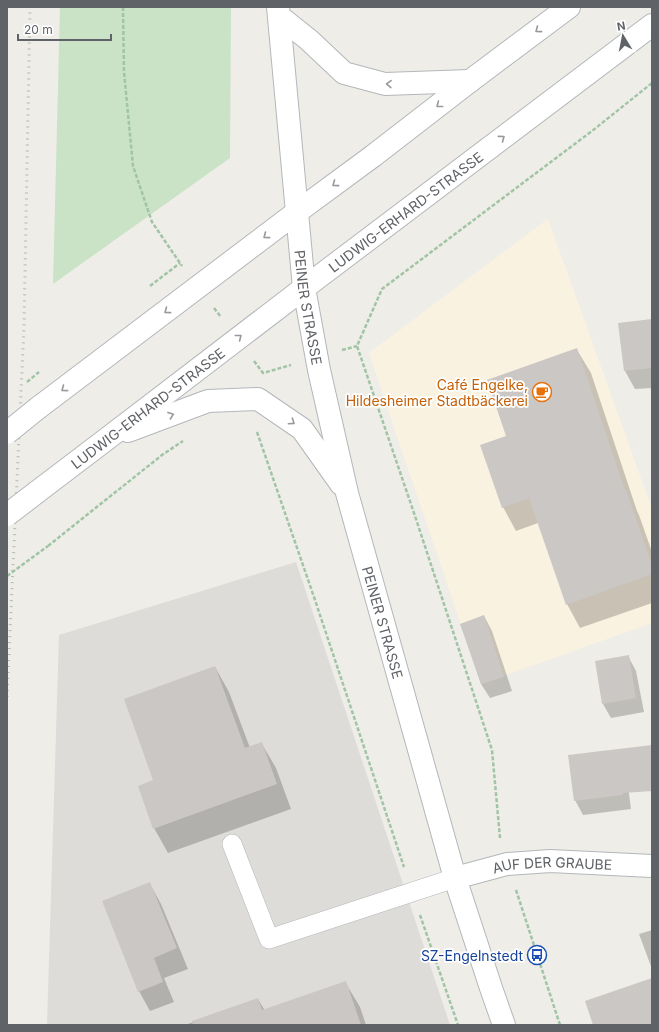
<svg xmlns="http://www.w3.org/2000/svg" width="659" height="1032" font-family="Inter,sans-serif">
	<style>
		.commercial { fill: #faf2e1 }
		.industrial { fill: #dedcd9 }
		.green { fill: #cae3c7 }
		.shadow { fill: #0003 }
		.building { fill: #cbc7c4 }
		.lines { fill: none; stroke-linecap: round; stroke-linejoin: round }
		.lane-casing { stroke: #b4b7ba; stroke-width: 20 }
		.secondary-casing { stroke: #b3b7ba; stroke-width: 24 }
		.path { stroke: #a1c4a7; stroke-width: 2.5; stroke-dasharray: 4 2; stroke-linecap: butt }
		.lane { stroke: #fff; stroke-width: 19 }
		.secondary { stroke: #fff; stroke-width: 22 }
		.rail { stroke: #b5b6b6; stroke-width: 3; stroke-dasharray: 1 5; stroke-linecap: butt }
		.secondary-bridge-casing { stroke: #b3b7ba; stroke-width: 24; stroke-linecap: butt }
		.path-bridge { stroke: #a1c4a7; stroke-width: 2.5; stroke-dasharray: 4 2; stroke-linecap: butt }
		.secondary-bridge { stroke: #fff; stroke-width: 22 }
		.oneway { stroke: #97999c }
		.labels { text-anchor: middle; dominant-baseline: central; stroke-width: 3.5; stroke-linejoin: round; paint-order: stroke }
		.street-label { font-size: 14px; fill: #5f6266; stroke: #fff }
		.food-label { font-size: 14px; fill: #c56008; stroke: #fff; text-anchor: end }
		.transit-label { font-size: 14px; fill: #164399; stroke: #fff; text-anchor: end }
	</style>
	<rect width="100%" height="100%" fill="#efede7"/>
	<path class="commercial" d="M 548,219 L 652,509 L 652,623 L 481,684 L 369,353 Z"/>
	<path class="industrial" d="M 296,562 L 450,1025 L 47,1025 L 59,635 Z"/>
	<path class="green" d="M 60,7 L 231,7 L 230,158 L 53,284 Z"/>
	<path class="shadow" d="M 652,320 L 652,388 L 635,389 L 625,371 Z
		M 577,350 L 591,373 L 637,511 L 639,515 L 652,552 L 652,603 L 580,628 L 567,604 L 538,523 L 516,531 L 503,507 L 507,437 Z
		M 484,616 L 492,631 L 512,691 L 490,698 L 481,684 L 461,624 Z
		M 628,656 L 636,671 L 644,712 L 611,718 L 603,704 Z
		M 215,667 L 229,692 L 250,748 L 262,744 L 276,768 L 291,809 L 168,853 L 154,828 L 155,781 Z
		M 625,764 L 631,809 L 583,815 L 575,800 Z
		M 150,884 L 161,904 L 188,969 L 164,978 L 174,1002 L 150,1011 L 139,991 Z
		M 652,930 L 652,969 L 639,934 Z
		M 345,982 L 360,1007 L 366,1025 L 185,1025 L 258,999 L 265,1011 Z"/>
	<path class="building" d="M 652,319 L 652,368 L 624,371 L 618,323 Z
		M 577,348 L 625,490 L 626,490 L 652,565 L 652,574 L 566,605 L 529,498 L 502,508 L 480,445 L 506,436 L 487,380 Z
		M 484,615 L 504,677 L 481,684 L 460,624 Z
		M 629,655 L 636,698 L 602,704 L 595,661 Z
		M 215,666 L 245,748 L 262,742 L 277,784 L 153,829 L 138,786 L 153,780 L 124,699 Z
		M 652,745 L 652,791 L 623,793 L 623,795 L 574,801 L 568,755 Z
		M 150,882 L 177,948 L 154,958 L 163,982 L 138,992 L 102,901 Z
		M 652,978 L 652,1025 L 593,1025 L 585,1001 Z
		M 346,981 L 361,1025 L 193,1025 L 192,1021 L 258,998 L 262,1010 Z"/>
	<g class="lines">
		<g class="lane-casing">
			<path id="lane" d="M 232,844 L 269,939 L 455,878"/>
		</g>
		<g class="secondary-casing">
			<g id="secondary">
				<path id="s1" d="M 278,7 L 304,288 L 319,370 L 347,493 L 455,878 L 491,988 L 504,1025"/>
				<path d="M 279,16 L 309,40 L 344,73 L 385,84 L 470,81"/>
				<path d="M 38,408 L 297,212 L 373,156 L 470,81 L 569,7"/>
				<path d="M 128,431 L 208,401 L 258,399 L 302,429 L 341,484"/>
				<path id="s2" d="M 37,492 L 108,438 L 304,288 L 652,25"/>
				<path id="s3" d="M 455,878 L 507,864 L 550,861 L 652,866"/>
			</g>
		</g>
		<path class="path" d="M 123,7 L 124,72 L 133,166 L 152,222 L 182,266
			M 150,286 L 180,263
			M 214,308 L 221,317
			M 342,350 L 357,346
			M 254,361 L 263,373 L 291,365
			M 257,432 L 314,597 L 404,867
			M 48,546 L 162,455 L 183,441
			M 500,838 L 492,750 L 414,513 L 357,346 L 382,289 L 592,131 L 652,83
			M 516,890 L 560,1025
			M 420,915 L 458,1025"/>
		<use href="#lane" class="lane"/>
		<use href="#secondary" class="secondary"/>
		<path class="rail" d="M 7,697 L 24,327 L 30,7"/>
		<g class="secondary-bridge-casing">
			<path id="secondary-bridge" d="M 7,433 L 38,408
				M 7,515 L 37,492"/>
		</g>
		<path class="path-bridge" d="M 27,382 L 39,372
			M 7,576 L 48,546"/>
		<use href="#secondary-bridge" class="secondary-bridge"/>
	</g>
	<defs><path id="oneway-chevron" d="M-2-3.5L2.5 0L-2 3.5" fill="none" stroke-width="1.6" stroke-linecap="round" stroke-linejoin="round"/></defs>
	<g class="oneway">
		<use href="#oneway-chevron" transform="translate(538 30) rotate(143)"/>
		<use href="#oneway-chevron" transform="translate(389 84) rotate(-178)"/>
		<use href="#oneway-chevron" transform="translate(439 105) rotate(142)"/>
		<use href="#oneway-chevron" transform="translate(502 138) rotate(-37)"/>
		<use href="#oneway-chevron" transform="translate(335 184) rotate(144)"/>
		<use href="#oneway-chevron" transform="translate(266 236) rotate(143)"/>
		<use href="#oneway-chevron" transform="translate(167 311) rotate(143)"/>
		<use href="#oneway-chevron" transform="translate(239 337) rotate(-38)"/>
		<use href="#oneway-chevron" transform="translate(64 389) rotate(143)"/>
		<use href="#oneway-chevron" transform="translate(171 415) rotate(-20)"/>
		<use href="#oneway-chevron" transform="translate(292 422) rotate(34)"/>
	</g>
	<defs>
		<g id="cafe-ring" transform="scale(1)"><circle r="9.5" fill="#fff" stroke="#e8710a" stroke-width="1.5"/><path d="M-5.5-4.5H6V0H3Q3 3.5 0 3.5H-2.5Q-5.5 3.5-5.5 0ZM3-3.2v2h1.7v-2ZM-6 4.5H4V6H-6Z" fill="#e8710a"/></g>
		<g id="bus-ring" transform="scale(1)"><circle r="9.5" fill="#fff" stroke="#1a4fb4" stroke-width="1.5"/><path d="M-5-6H5V4H4V6H2V4H-2V6H-4V4H-5ZM-3.5-4V0h7V-4ZM-3.5 1.2v1.5H-2V1.2ZM2 1.2v1.5H3.5V1.2Z" fill="#1a4fb4"/></g>
	</defs>
	<g fill-rule="evenodd">
		<use href="#cafe-ring" x="542" y="392"/>
		<use href="#bus-ring" x="537" y="955"/>
	</g>
	<g class="labels">
		<g class="street-label">
			<text stroke="none"><textPath href="#s2" startOffset="463">LUDWIG-ERHARD-STRASSE</textPath></text>
			<text stroke="none"><textPath href="#s1" startOffset="302">PEINER STRASSE</textPath></text>
			<text stroke="none"><textPath href="#s2" startOffset="139">LUDWIG-ERHARD-STRASSE</textPath></text>
			<text stroke="none"><textPath href="#s1" startOffset="626">PEINER STRASSE</textPath></text>
			<text stroke="none"><textPath href="#s3" startOffset="99">AUF DER GRAUBE</textPath></text>
		</g>
		<g class="food-label">
			<text x="528" y="384">Café Engelke,<tspan x="528" dy="16">Hildesheimer Stadtbäckerei</tspan></text>
		</g>
		<g class="transit-label">
			<text x="523" y="955">SZ-Engelnstedt</text>
		</g>
	</g>
	<rect width="659" height="1032" fill="none" stroke="#5f6266" stroke-width="16"/>
	<g transform="translate(623 36) rotate(350)" stroke="#ffffff" stroke-width="3" paint-order="stroke">
	<path d="M0-3L7 15L0 10L-7 15Z" fill="#5f6266"/>
	<text y="-6" font-size="11" font-weight="bold" text-anchor="middle" fill="#5f6266">N</text>
	</g>
	<path d="M18 34v6h93v-6" fill="none" stroke="#5f6266" stroke-width="2"/>
	<text x="24" y="34" font-size="12" fill="#5f6266" stroke="#ffffff" stroke-width="3" paint-order="stroke">20 m</text>
</svg>
